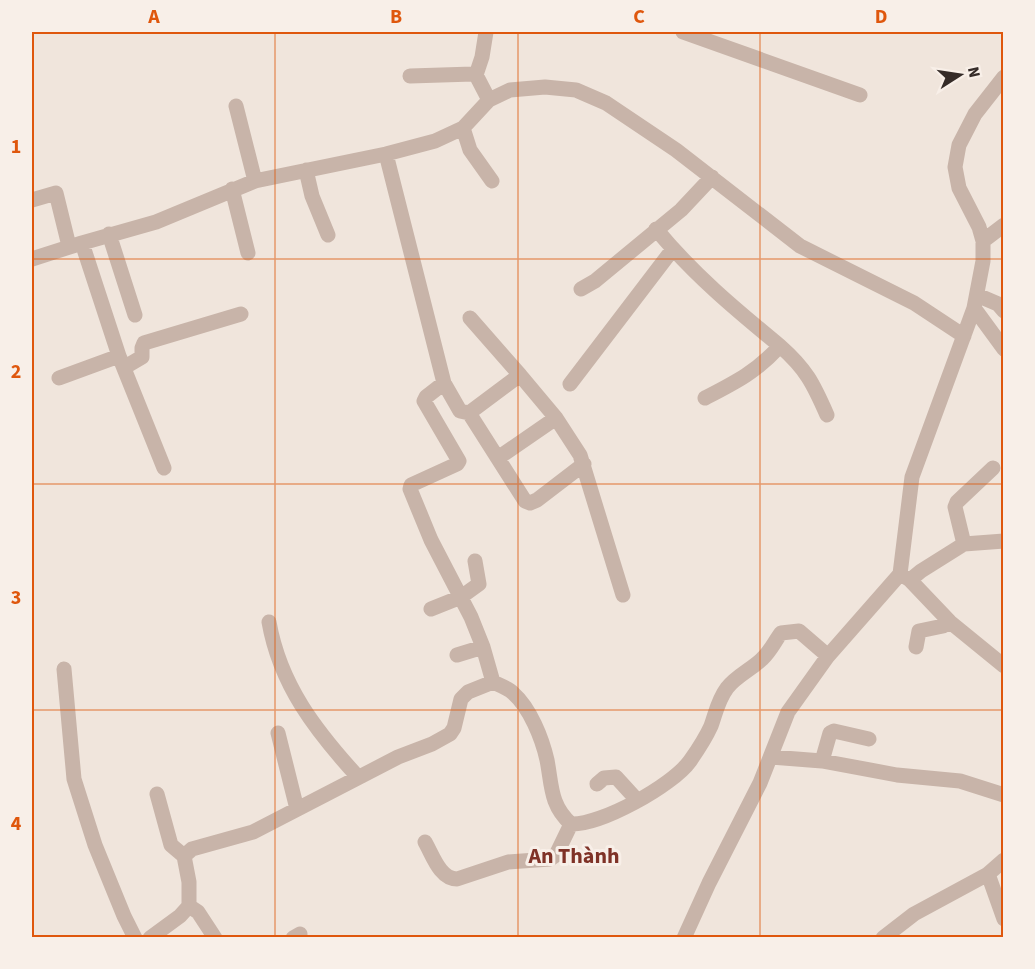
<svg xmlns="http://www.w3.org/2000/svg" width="1035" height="969" font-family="'Source Sans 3',sans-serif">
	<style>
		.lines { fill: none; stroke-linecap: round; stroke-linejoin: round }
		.minor { stroke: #c8b4a9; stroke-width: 15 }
		.grid { fill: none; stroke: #df570d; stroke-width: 1.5; stroke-opacity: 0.55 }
		.labels { text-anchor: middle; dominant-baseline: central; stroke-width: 6; stroke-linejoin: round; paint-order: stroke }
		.neighbourhood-label { font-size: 22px; font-weight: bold; fill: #7f3227; stroke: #f8efe8 }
		.neatline { fill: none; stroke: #df570d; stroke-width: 2 }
		.grid-label { font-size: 20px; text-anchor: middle; font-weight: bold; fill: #df570d }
	</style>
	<rect width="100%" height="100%" fill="#f0e5dc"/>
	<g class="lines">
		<path class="minor" d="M 683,32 L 860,95
			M 476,75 L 482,57 L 486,32
			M 410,76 L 473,74 L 476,75 L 489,100
			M 236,106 L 255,181
			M 463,128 L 470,150 L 492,181
			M 386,154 L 444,383 L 426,397 L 424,401 L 459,461 L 457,464 L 411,485 L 410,489 L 431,540 L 471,617 L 483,647 L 493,682
			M 306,170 L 312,196 L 328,235
			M 232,189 L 248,253
			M 32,200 L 56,193 L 69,246
			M 656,229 C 693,274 735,309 780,346 C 756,372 736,382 705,398
			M 109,234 L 135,315
			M 983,241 L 1004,225
			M 82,243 L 119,356 L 164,468
			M 32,259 L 82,243 L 156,222 L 255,181 L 386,154 L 435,141 L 463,128 L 489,100 L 510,90 L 545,87 L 576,90 L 606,103 L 676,150 L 800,246 L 914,303 L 964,336
			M 581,289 L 595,281 L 681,210 L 712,177
			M 977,295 L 998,304 L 1004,311
			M 974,308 L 1004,349
			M 780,346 C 806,369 813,383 827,415
			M 125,367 L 142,357 L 142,348 L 144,343 L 241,314
			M 520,375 L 556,418 L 580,455 L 623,595
			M 59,378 L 119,356
			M 444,383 L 460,411 L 469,413 L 525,501 L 530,503 L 537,500 L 584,464
			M 570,384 L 673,249
			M 469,413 L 520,375 L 470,318
			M 498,458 L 556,418
			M 964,544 L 955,507 L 957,502 L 993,468
			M 902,575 L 910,580 L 921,571 L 964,544 L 1004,541
			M 910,580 L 950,622 L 1004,666
			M 431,609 L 461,597 L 479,584 L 475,561
			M 269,622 C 280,685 316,731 358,777
			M 916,647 L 919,631 L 943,626 L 950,622
			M 457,655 L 483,647
			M 64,669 L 74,779 L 95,845 L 124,916 L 135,938
			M 278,733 L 297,809
			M 771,757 L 822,761 L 830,733 L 834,731 L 869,739
			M 822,761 L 897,775 L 960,781 L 1004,795
			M 597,784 L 604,778 L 616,777 L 637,800
			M 157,794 L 171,845 L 184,856
			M 425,842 C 433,856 440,879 457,879 L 508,862 L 550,859 L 556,855 L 571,824
			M 988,874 L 1004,919
			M 189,906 L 198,912 L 215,938
			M 150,938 L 180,916 L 189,906 L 189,882 L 184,856 L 192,849 L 253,832 L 398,757 L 432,744 L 450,734 L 454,728 L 461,699 L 468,692 L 493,682 C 499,685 508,688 513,693 C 530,708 542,738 547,760 C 552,786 550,805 571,824 C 601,825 672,786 690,761 C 697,751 706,737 711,726 C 716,712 718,700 727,688 C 736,676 752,669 762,659 C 770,652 775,641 781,633 L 799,631 L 828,656
			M 293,938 L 300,934
			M 684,938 L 709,883 L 760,783 L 788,712 L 828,656 L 900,574 L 912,477 L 974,308 L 983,261 L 983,241 L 979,227 L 959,188 L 955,167 L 959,145 L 975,114 L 1004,77
			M 883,938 L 914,914 L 988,874 L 1004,860"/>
	</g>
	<path class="grid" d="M 275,32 L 275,938M 518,32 L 518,938M 760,32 L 760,938M 32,259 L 1004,259M 32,484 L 1004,484M 32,710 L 1004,710"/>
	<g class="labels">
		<g class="neighbourhood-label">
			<text x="574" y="856">An Thành</text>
		</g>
	</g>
	<rect width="1035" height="969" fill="none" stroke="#f8efe8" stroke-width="66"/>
	<g transform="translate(960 75) rotate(78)" stroke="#f8efe8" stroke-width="4.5" paint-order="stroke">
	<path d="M0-4.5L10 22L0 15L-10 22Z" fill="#352b28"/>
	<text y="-9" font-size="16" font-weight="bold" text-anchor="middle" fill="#352b28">N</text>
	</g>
	<rect x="33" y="33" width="969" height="903" class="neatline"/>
	<g class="grid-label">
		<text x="154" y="23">A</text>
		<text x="396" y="23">B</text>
		<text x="639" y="23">C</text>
		<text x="881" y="23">D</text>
		<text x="16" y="153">1</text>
		<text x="16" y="378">2</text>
		<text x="16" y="604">3</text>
		<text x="16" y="830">4</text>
	</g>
</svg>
